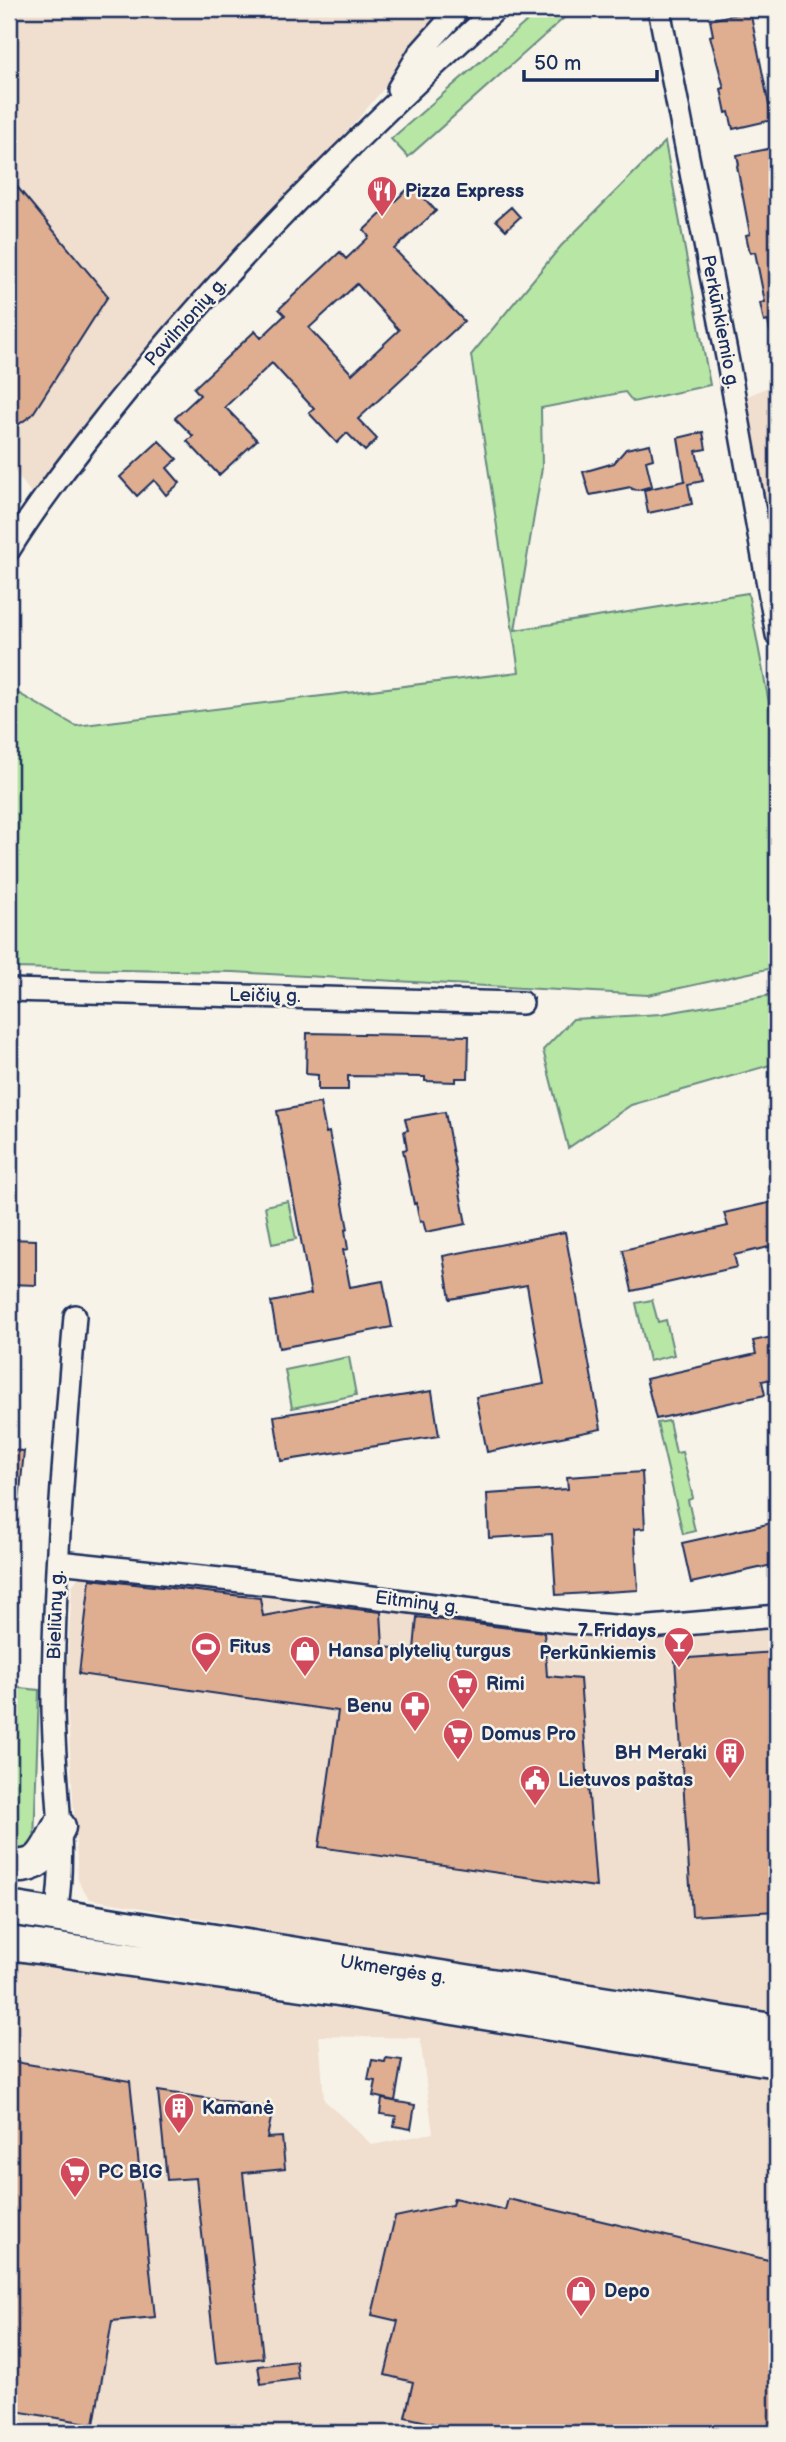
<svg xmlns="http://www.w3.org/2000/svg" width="786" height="2442" font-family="'Balsamiq Sans',sans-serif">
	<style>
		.built { fill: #f0dece; fill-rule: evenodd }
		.green { fill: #b7e6a5; stroke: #698a82; stroke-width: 2 }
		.building { fill: #dfae91; stroke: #1b2f5e; stroke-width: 2; fill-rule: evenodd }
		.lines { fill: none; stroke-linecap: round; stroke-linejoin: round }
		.minor-casing { stroke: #1b2f5e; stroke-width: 26 }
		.highway-casing { stroke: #1b2f5e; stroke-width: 37 }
		.minor { stroke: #f7f3e8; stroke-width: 21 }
		.highway { stroke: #f7f3e8; stroke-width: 32 }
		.labels { text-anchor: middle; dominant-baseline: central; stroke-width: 5; stroke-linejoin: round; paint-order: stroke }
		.poi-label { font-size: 19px; font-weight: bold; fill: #1b2f5e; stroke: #f7f3e8; text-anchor: start }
		.street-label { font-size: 19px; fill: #1b2f5e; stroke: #f7f3e8 }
	</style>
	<rect width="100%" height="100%" fill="#f7f3e8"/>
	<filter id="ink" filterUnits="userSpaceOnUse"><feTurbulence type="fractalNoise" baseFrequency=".0143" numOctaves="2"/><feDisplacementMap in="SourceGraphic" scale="14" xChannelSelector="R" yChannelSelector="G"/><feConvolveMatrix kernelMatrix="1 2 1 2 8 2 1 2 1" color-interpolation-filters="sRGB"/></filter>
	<g filter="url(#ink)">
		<path class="built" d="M 9,9 L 444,9 L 414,45 L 398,72 L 297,190 L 188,305 L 90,417 L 33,496 L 17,474 L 9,468 Z
			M 777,383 L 777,580 L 743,398 Z
			M 81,1574 L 616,1638 L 777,1623 L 777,2015 L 463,1964 L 90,1899 L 81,1887 L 78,1878 L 66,1685 L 72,1586 Z
			M 9,1960 L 436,2023 L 757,2075 L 777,2082 L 777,2433 L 92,2433 L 9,2420 ZM 319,2036 L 420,2038 L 433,2133 L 372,2145 L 324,2100 Z"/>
		<path class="green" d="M 541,9 L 574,9 L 408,157 L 391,139 Z
			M 665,142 L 710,385 L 633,402 L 625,392 L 541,408 L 542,468 L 515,630 L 748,593 L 777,745 L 777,967 L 648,995 L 234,972 L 9,968 L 9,688 L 76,726 L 519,672 L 471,355 L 561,246 Z
			M 777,994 L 777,1063 L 631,1105 L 568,1148 L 543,1050 L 573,1019 L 661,1014 Z
			M 288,1201 L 296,1239 L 272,1244 L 265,1206 Z
			M 652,1300 L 658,1322 L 666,1320 L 674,1355 L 649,1361 L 636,1303 Z
			M 349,1357 L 356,1395 L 292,1408 L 285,1370 Z
			M 669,1421 L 676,1453 L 682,1452 L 693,1498 L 688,1500 L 695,1531 L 683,1534 L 657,1423 Z
			M 9,1687 L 39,1690 L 34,1843 L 27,1850 L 9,1858 Z"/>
		<path class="building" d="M 750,11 L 772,120 L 733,129 L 729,112 L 726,113 L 721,89 L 724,88 L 710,36 L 713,35 L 710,20 Z
			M 773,148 L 777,168 L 777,331 L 770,331 L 768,321 L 764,322 L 760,303 L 765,302 L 755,252 L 750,253 L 746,235 L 750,234 L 737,166 L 739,165 L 737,155 Z
			M 9,177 L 108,296 L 32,415 L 9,431 Z
			M 412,185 L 436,211 L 394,249 L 464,321 L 358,419 L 377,439 L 365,451 L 347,433 L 337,443 L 309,413 L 314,409 L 272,363 L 225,407 L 257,440 L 219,475 L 187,441 L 193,436 L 175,418 L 200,395 L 194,388 L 255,331 L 261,338 L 285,315 L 279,309 L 340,252 L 346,259 L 369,237 L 364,230 ZM 357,284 L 399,330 L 352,374 L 309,328 Z
			M 511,207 L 520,217 L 506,230 L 496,220 Z
			M 703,432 L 706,449 L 696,451 L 703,481 L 688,484 L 692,504 L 648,513 L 644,490 L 685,481 L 678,438 Z
			M 159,441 L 177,459 L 167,468 L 180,483 L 166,495 L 154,480 L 137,496 L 120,477 Z
			M 650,444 L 653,459 L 646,461 L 652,486 L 638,490 L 632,489 L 631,487 L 590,495 L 583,472 L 614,463 L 626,449 Z
			M 307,1033 L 469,1036 L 468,1078 L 456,1078 L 456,1082 L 425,1081 L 425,1077 L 348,1076 L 348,1090 L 318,1090 L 318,1075 L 306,1074 Z
			M 320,1103 L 326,1133 L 329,1132 L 348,1229 L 345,1230 L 348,1249 L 343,1250 L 350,1287 L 383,1281 L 392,1327 L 279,1348 L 271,1302 L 311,1294 L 277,1111 Z
			M 445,1112 L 466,1224 L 426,1232 L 423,1221 L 420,1222 L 416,1203 L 414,1204 L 403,1150 L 407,1149 L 404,1131 L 408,1130 L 405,1119 Z
			M 777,1201 L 777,1245 L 734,1255 L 737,1267 L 632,1291 L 623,1250 L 728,1226 L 724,1213 Z
			M 565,1232 L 601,1429 L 487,1452 L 476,1397 L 544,1384 L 527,1285 L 450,1299 L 443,1256 Z
			M 9,1239 L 36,1240 L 36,1285 L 9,1284 Z
			M 777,1336 L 777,1378 L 762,1381 L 765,1395 L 656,1419 L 646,1379 L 756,1354 L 753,1341 Z
			M 432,1391 L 439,1436 L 281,1461 L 274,1416 Z
			M 9,1450 L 24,1451 L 19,1502 L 9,1501 Z
			M 642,1472 L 645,1528 L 634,1529 L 638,1590 L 556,1595 L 552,1534 L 489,1538 L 487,1494 L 568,1489 L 567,1477 Z
			M 777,1522 L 777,1564 L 691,1583 L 682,1543 Z
			M 90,1579 L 260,1598 L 263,1616 L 322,1605 L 381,1612 L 383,1647 L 414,1650 L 417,1617 L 544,1632 L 547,1676 L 580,1679 L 596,1887 L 319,1847 L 338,1711 L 79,1674 Z
			M 777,1652 L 777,1911 L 692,1916 L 675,1659 Z
			M 386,2058 L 402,2060 L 395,2101 L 373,2096 L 376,2081 L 368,2080 L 372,2060 L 385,2062 Z
			M 9,2061 L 130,2081 L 155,2317 L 112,2321 L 94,2424 L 9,2410 Z
			M 158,2091 L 273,2108 L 267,2138 L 282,2137 L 285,2169 L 243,2173 L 263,2358 L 216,2363 L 196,2178 L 167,2180 Z
			M 382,2099 L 415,2105 L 411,2129 L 394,2126 L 396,2116 L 380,2114 Z
			M 454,2198 L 505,2210 L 508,2199 L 777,2262 L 777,2433 L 461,2433 L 462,2430 L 405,2417 L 413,2382 L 385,2375 L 398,2321 L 372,2315 L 395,2217 L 452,2205 Z
			M 296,2361 L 298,2379 L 261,2384 L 258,2366 Z"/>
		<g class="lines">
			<g class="minor-casing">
				<path id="minor" d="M 659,9 L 728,362 L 777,635
					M 398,89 L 419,54 L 459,9
					M 9,550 C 40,500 76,455 112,409 C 227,265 359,134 496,9
					M 9,990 L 522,1003
					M 58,1562 L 278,1585 L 567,1622 L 638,1628 L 777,1616
					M 56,1915 C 68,1843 52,1770 53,1698 C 54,1571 65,1443 75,1316"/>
			</g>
			<g class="highway-casing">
				<path id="highway" d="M 9,1866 C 42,1869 45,1853 59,1827
					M 9,1908 L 777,2031
					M 9,1943 L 338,1989 L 777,2061"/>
			</g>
			<use href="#minor" class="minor"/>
			<use href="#highway" class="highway"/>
		</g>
	</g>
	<defs>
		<g id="restaurant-pin" transform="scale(1.575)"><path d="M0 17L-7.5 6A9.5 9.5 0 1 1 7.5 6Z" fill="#d1495b" stroke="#f7f3e8"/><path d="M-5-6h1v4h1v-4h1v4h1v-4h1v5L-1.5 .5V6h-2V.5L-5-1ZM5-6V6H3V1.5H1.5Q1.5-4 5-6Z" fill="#fff"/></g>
		<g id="bar-pin" transform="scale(1.575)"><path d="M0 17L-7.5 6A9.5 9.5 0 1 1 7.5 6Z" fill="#d1495b" stroke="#f7f3e8"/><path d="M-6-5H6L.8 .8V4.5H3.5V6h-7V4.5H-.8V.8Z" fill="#fff"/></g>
		<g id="stadium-pin" transform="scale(1.575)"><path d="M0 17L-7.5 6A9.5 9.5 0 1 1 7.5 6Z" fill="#d1495b" stroke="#f7f3e8"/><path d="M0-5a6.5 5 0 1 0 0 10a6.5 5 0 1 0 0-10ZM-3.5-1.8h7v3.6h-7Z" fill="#fff"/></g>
		<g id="shop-pin" transform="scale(1.575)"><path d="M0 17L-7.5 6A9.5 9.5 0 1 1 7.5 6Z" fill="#d1495b" stroke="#f7f3e8"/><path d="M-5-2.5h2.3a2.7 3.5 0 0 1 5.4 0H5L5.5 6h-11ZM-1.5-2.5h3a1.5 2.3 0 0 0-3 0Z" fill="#fff"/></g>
		<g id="supermarket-pin" transform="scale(1.575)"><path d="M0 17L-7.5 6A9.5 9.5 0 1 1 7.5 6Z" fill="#d1495b" stroke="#f7f3e8"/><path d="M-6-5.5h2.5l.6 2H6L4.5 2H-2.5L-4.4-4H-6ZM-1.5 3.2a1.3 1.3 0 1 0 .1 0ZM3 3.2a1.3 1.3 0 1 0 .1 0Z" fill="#fff"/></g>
		<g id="pharmacy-pin" transform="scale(1.575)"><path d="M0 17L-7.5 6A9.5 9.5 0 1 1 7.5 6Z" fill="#d1495b" stroke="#f7f3e8"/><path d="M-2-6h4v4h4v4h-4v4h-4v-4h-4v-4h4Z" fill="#fff"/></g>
		<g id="building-pin" transform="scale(1.575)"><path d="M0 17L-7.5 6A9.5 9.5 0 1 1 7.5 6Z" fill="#d1495b" stroke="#f7f3e8"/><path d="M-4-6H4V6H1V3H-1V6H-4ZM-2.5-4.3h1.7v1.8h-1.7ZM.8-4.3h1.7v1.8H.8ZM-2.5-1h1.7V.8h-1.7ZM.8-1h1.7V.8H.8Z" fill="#fff"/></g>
		<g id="civic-pin" transform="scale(1.575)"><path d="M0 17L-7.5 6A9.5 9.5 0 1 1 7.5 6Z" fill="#d1495b" stroke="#f7f3e8"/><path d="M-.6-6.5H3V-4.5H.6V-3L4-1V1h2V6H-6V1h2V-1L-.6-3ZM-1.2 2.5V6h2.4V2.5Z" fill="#fff"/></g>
	</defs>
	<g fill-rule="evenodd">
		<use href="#restaurant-pin" x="382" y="191"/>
		<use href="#bar-pin" x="679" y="1642"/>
		<use href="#stadium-pin" x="206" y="1647"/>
		<use href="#shop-pin" x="305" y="1651"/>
		<use href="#supermarket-pin" x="463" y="1684"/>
		<use href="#pharmacy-pin" x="415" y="1706"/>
		<use href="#supermarket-pin" x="458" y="1734"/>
		<use href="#building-pin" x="730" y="1753"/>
		<use href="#civic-pin" x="535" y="1780"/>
		<use href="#building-pin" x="179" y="2108"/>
		<use href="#supermarket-pin" x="75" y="2172"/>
		<use href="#shop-pin" x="581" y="2291"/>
	</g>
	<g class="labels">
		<g class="poi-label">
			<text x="405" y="191">Pizza Express</text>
			<text x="656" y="1631" text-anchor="end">7 Fridays<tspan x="656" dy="22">Perkūnkiemis</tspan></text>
			<text x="229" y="1647">Fitus</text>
			<text x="328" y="1651">Hansa plytelių turgus</text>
			<text x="486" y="1684">Rimi</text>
			<text x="392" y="1706" text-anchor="end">Benu</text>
			<text x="481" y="1734">Domus Pro</text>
			<text x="707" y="1753" text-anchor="end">BH Meraki</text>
			<text x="558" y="1780">Lietuvos paštas</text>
			<text x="202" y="2108">Kamanė</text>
			<text x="98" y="2172">PC BIG</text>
			<text x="604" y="2291">Depo</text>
		</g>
		<g class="street-label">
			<text transform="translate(186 322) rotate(-48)">Pavilnionių g.</text>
			<text transform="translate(720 322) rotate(79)">Perkūnkiemio g.</text>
			<text transform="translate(265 996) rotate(1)">Leičių g.</text>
			<text transform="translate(417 1603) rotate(7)">Eitminų g.</text>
			<text transform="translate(56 1615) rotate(-88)">Bieliūnų g.</text>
			<text transform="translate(393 1970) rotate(9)">Ukmergės g.</text>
		</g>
	</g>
	<rect width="786" height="2442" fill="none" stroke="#f7f3e8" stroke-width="35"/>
	<rect x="18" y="18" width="751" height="2407" fill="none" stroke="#1b2f5e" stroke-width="2.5" filter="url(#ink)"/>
	<path d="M524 70v10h133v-10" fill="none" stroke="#1b2f5e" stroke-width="3.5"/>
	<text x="534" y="70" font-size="21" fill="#1b2f5e" stroke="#f7f3e8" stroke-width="5" paint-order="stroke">50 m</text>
</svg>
